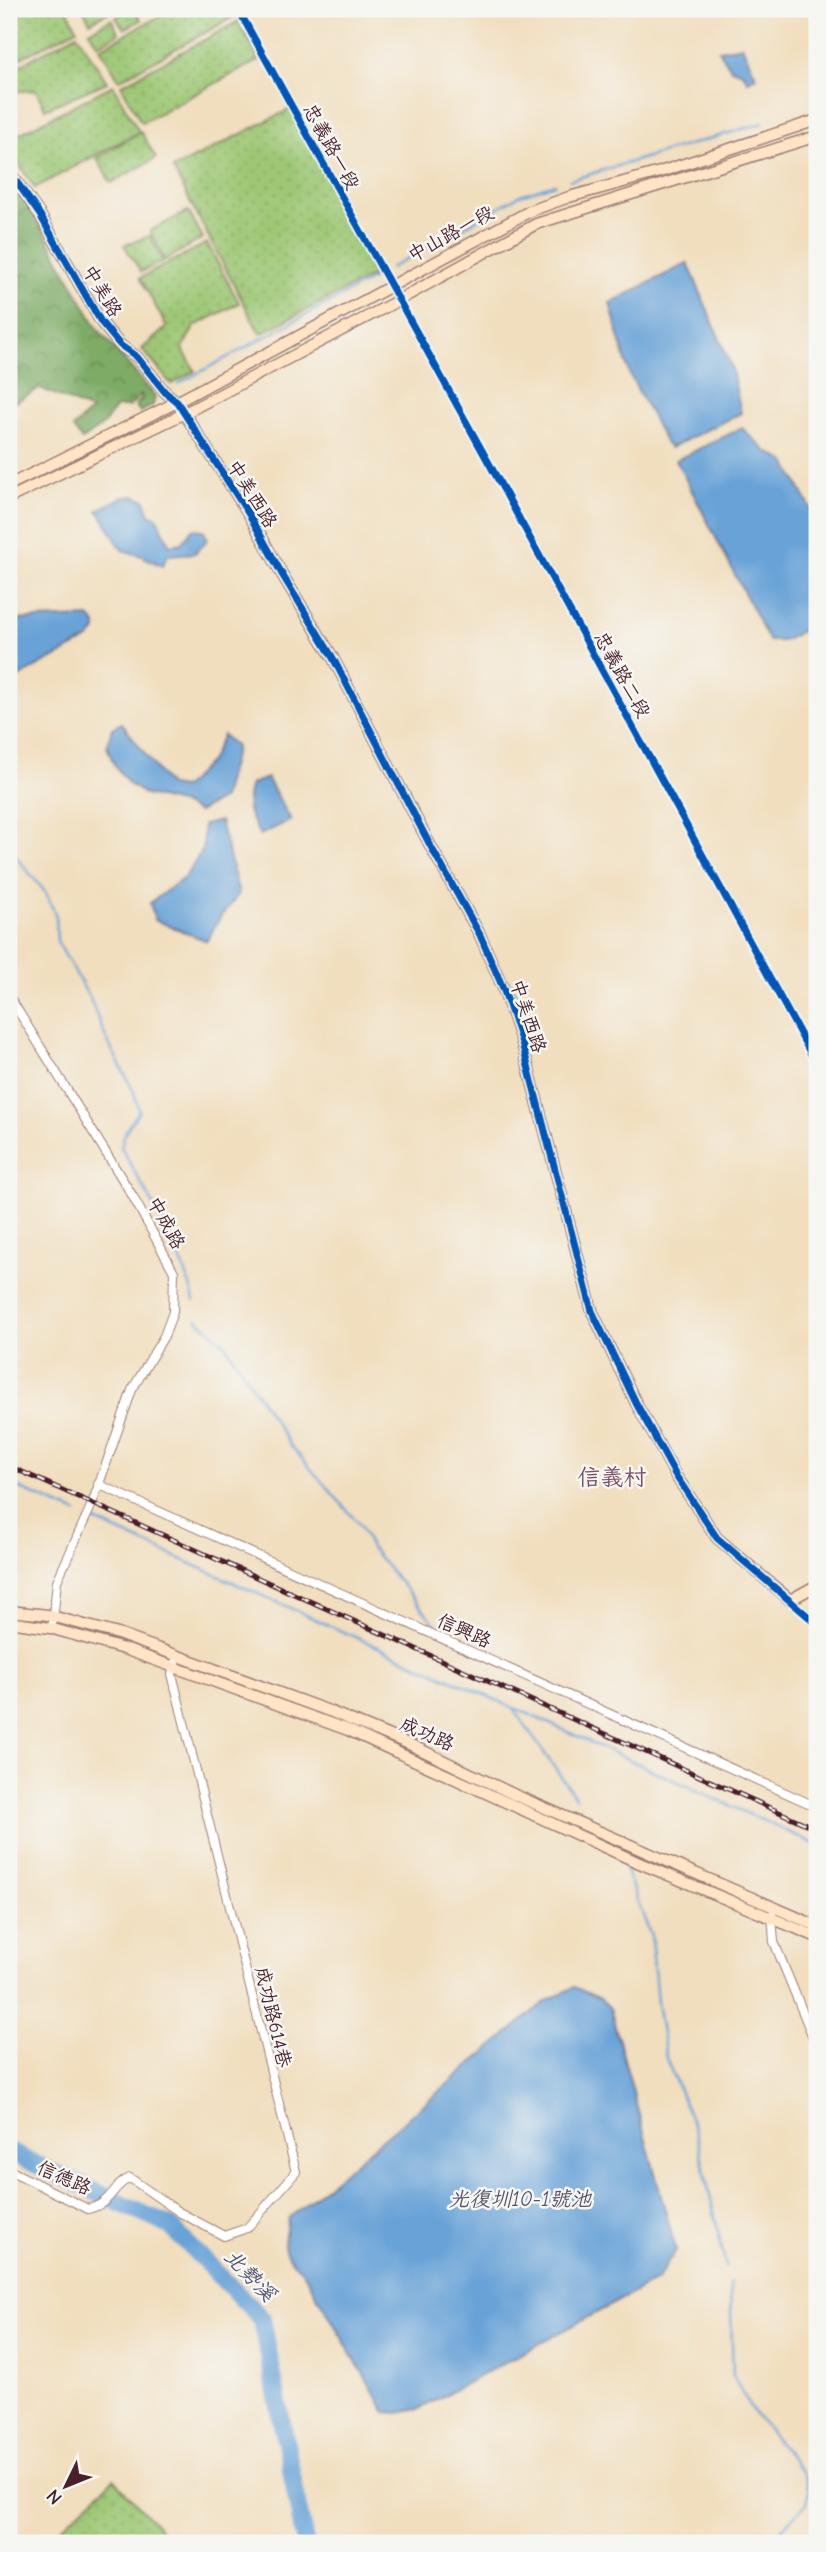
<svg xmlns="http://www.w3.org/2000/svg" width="826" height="2552" font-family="'Comic Neue','LXGW WenKai TC',sans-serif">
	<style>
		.forest { fill: url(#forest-crowns); stroke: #646648; stroke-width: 2 }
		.park { fill: url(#park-dots); stroke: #747350; stroke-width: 2 }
		.water { fill: #67a2d7; stroke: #586081; stroke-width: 2 }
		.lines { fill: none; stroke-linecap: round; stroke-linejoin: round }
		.stream { stroke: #67a2d7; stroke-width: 2.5 }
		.river { stroke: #67a2d7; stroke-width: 18 }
		.street-casing { stroke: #9e7e74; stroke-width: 10 }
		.secondary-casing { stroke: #9e7e74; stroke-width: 13 }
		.street { stroke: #fff; stroke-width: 8 }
		.secondary { stroke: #ffe4c6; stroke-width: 10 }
		.rail-casing { stroke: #4a1f2b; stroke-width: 5 }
		.rail { stroke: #f6f6f2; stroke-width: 2.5; stroke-dasharray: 8; stroke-linecap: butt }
		.cycleway-casing { stroke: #f6f6f2; stroke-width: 11 }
		.cycleway { stroke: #0057b8; stroke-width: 7 }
		.labels { text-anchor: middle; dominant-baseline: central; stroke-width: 5; stroke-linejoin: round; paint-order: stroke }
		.street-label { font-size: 19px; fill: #4a1f2b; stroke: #f6f6f2 }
		.water-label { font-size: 21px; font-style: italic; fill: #565370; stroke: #f6f6f2 }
		.quarter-label { font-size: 23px; fill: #7d506a; stroke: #f6f6f2 }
	</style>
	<defs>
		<pattern id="forest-crowns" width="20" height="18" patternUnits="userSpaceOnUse" patternTransform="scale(1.75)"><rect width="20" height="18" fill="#7eac66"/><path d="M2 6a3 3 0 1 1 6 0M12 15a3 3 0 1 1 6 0" fill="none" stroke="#698b54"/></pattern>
		<pattern id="park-dots" width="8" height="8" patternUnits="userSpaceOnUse" patternTransform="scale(1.75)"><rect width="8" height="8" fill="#9dc774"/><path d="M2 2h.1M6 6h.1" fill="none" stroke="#89aa65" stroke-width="1.8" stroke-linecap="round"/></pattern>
	</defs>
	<rect width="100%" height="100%" fill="#f6f6f2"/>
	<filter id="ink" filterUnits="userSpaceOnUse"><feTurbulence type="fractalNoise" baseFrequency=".0143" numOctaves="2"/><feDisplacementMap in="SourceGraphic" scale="14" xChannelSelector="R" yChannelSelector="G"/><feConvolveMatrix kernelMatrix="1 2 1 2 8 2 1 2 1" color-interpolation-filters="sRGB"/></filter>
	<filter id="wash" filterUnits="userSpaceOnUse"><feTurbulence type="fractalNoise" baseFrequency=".00686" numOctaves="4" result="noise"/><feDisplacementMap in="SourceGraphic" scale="28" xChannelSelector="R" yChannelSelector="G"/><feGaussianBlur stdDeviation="1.57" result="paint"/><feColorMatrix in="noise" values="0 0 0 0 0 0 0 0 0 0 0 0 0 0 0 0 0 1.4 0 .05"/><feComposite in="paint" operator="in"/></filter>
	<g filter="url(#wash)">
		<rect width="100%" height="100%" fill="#f1debe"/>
		<path class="forest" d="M 9,179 L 33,212 L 97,328 L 155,396 L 153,405 L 141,412 L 135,406 L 142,399 L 141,395 L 129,407 L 116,407 L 103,425 L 82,440 L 73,428 L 91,410 L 40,388 L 9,405 Z"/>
		<path class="park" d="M 9,9 L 67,9 L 77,29 L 21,58 L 9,36 Z
			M 83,9 L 114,9 L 90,22 Z
			M 129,9 L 134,9 L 141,20 L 124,29 L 116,17 Z
			M 173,9 L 231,9 L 235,16 L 119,80 L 100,48 Z
			M 111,19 L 119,33 L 98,45 L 89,31 Z
			M 239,21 L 259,60 L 143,122 L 140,120 L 121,85 Z
			M 77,34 L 107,82 L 45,109 L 36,90 L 9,92 L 9,71 Z
			M 113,85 L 139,132 L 35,188 L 9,150 L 9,139 Z
			M 292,108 L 336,188 L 343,214 L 376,274 L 260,334 L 173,169 Z
			M 141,132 L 156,158 L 111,183 L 97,158 Z
			M 188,211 L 203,238 L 165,260 L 150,231 Z
			M 150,236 L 163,261 L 141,272 L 124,245 Z
			M 207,243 L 239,303 L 195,326 L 182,348 L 195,371 L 171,384 L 142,349 L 167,327 L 140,278 Z
			M 114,2479 L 173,2543 L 44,2543 Z"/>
		<path class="water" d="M 742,46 L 756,76 L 748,81 L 743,73 L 731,69 L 719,50 Z
			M 688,263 L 731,366 L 741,413 L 670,448 L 666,444 L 629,373 L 610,303 Z
			M 742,428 L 765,450 L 786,462 L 817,520 L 817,622 L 784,641 L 769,641 L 676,460 Z
			M 135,496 L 145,500 L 150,515 L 157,517 L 170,545 L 182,543 L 192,529 L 203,530 L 208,539 L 195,553 L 168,555 L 162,566 L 142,556 L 122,550 L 98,510 L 121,498 Z
			M 89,617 L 96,624 L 96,631 L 89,639 L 9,682 L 9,620 Z
			M 122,723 L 169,786 L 184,788 L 211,760 L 223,735 L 236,747 L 223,798 L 198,812 L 180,803 L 146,795 L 129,784 L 114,764 L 107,747 L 112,728 Z
			M 267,778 L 291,820 L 260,835 C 248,815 244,808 251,784 Z
			M 220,821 L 239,894 L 221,916 L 207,941 L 155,920 L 150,903 L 185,877 L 203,849 L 203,825 Z
			M 574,1987 L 599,1998 L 610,2008 L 676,2250 L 657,2280 L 419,2409 L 399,2413 L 386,2412 L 302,2270 C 279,2252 283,2246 288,2219 L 545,2002 Z"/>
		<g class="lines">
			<path class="stream" d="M 570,180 L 763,123
				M 462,228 L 520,195 L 555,184
				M 390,268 L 448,236
				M 178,384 L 376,277
				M 9,850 L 13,853 L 46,893 L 56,916 L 57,941 L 90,999 L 106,1038 L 134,1092 L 139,1111 L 126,1130 L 121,1147 C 147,1196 182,1247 194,1301
				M 197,1319 L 225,1344 L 290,1445 L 360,1525 L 371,1548 L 437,1626
				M 9,1484 L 77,1513
				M 93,1520 L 512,1707 L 576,1798
				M 515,1708 L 817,1845
				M 624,1866 L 651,1936 L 657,2002 L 666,2058 L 696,2132 L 726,2267
				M 730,2283 L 733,2376 L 749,2406 L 803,2473 L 809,2490 L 806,2504 L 768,2543"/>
			<path class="river" d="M 9,2152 L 170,2226 L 262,2319 L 305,2543"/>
		</g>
	</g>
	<g filter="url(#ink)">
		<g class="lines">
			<g class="street-casing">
				<path id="street" d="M 238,9 L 495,474 L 817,1065
					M 9,996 L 132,1195 L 174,1272 L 173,1312 L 164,1336 L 132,1390 L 92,1504 L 57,1581 L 53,1621
					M 98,1484 L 817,1807
					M 790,1600 L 817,1624
					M 772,1915 L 774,1942 L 817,2047
					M 9,2170 L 88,2209 C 113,2203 111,2186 130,2178 L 179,2212 L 224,2236 L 247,2228 L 296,2172 L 172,1674 L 175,1663"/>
			</g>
			<g class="secondary-casing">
				<path id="secondary" d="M 9,171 L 40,215 L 101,322 L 120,345 L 137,357 L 165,392 L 177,402 L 250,516 L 283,576 L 333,658 L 430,845 L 480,935 L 503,988 L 522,1043 L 592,1311 L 636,1403 L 676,1476 L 717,1538 L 790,1600 L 817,1585
					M 9,485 L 177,402 L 530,211 L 569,197 L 660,172 L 817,120
					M 9,498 L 183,414 L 399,300 L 536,224 L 817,136
					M 9,1611 L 48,1615 L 118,1634 L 329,1711 L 409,1744 L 515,1795 L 817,1926
					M 9,1622 L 50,1628 L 127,1650 L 348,1730 L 637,1862 L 817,1937"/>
			</g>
			<use href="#street" class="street"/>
			<use href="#secondary" class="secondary"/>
			<g class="rail-casing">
				<path id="rail" d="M 9,1466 L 817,1829"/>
			</g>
			<use href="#rail" class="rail"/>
			<g class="cycleway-casing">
				<path id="cycleway" d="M 238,9 L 495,474 L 817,1065
					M 9,171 L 40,215 L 101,322 L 120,345 L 137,357 L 165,392 L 177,402 L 250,516 L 283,576 L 333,658 L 430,845 L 480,935 L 503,988 L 522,1043 L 592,1311 L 636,1403 L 676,1476 L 717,1538 L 817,1624"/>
			</g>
			<use href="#cycleway" class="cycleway"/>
		</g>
	</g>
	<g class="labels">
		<g class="street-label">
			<text transform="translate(331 147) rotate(61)">忠義路一段</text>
			<text transform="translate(451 234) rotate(-29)">中山路一段</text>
			<text transform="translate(102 291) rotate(59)">中美路</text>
			<text transform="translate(252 494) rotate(58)">中美西路</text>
			<text transform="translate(622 675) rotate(61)">忠義路二段</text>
			<text transform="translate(528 1016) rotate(72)">中美西路</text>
			<text transform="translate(166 1223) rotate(61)">中成路</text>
			<text transform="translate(464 1631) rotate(24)">信興路</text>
			<text transform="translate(427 1734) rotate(24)">成功路</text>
			<text transform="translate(273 2017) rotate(77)">成功路614巷</text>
			<text transform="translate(64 2178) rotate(24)">信德路</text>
		</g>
		<g class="water-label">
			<text x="520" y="2199">光復圳10-1號池</text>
			<text transform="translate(250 2275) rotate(46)">北勢溪</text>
		</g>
		<g class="quarter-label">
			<text x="612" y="1477">信義村</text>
		</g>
	</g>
	<rect width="826" height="2552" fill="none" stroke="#f6f6f2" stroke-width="35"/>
	<g transform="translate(66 2486) rotate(227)" stroke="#f6f6f2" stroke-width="5" paint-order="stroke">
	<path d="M0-5L12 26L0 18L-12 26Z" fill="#4a1f2b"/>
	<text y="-10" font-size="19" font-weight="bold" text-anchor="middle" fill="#4a1f2b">N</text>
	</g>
</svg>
